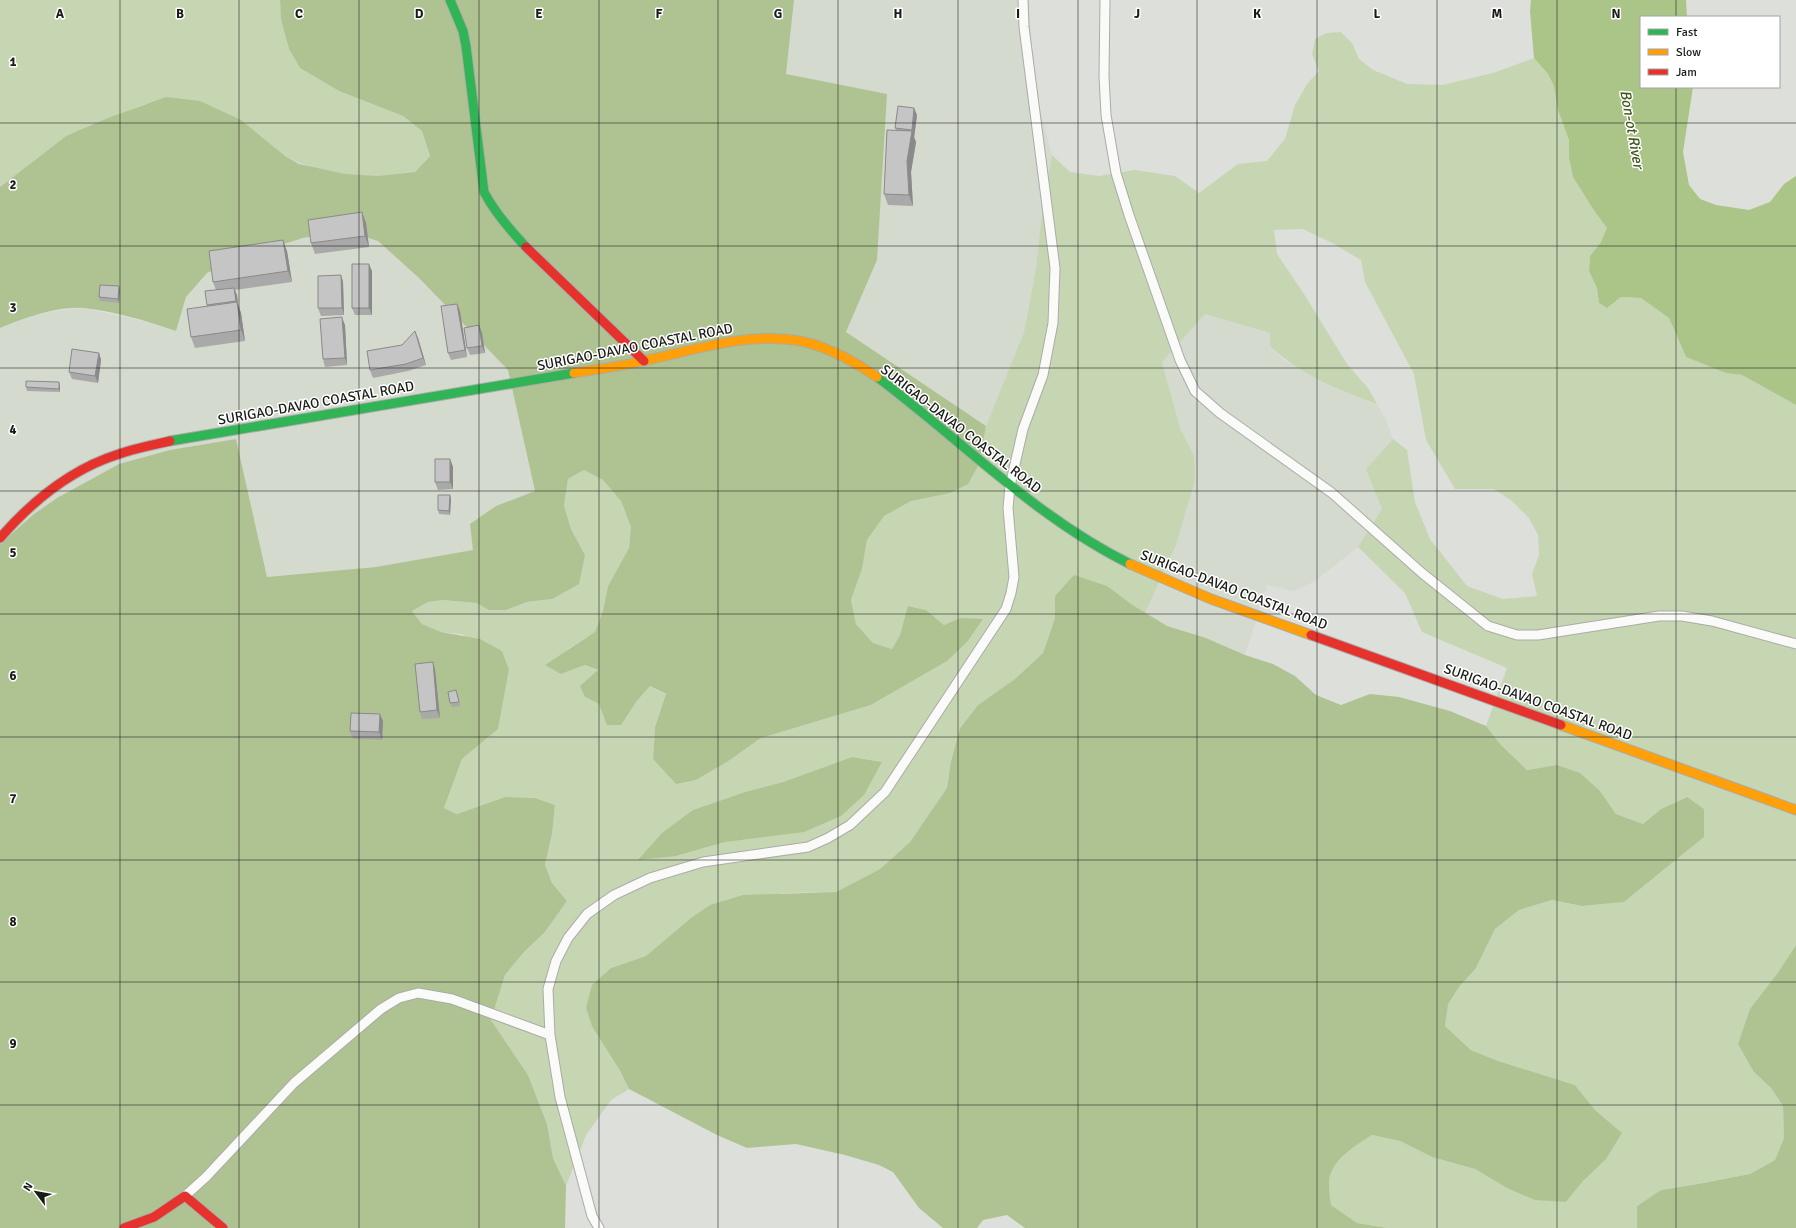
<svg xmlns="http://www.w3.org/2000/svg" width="1796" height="1228" font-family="Signika,sans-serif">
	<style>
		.built { fill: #d4dacd }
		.green { fill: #c6d6b2; fill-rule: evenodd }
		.forest { fill: #afc392 }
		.water { fill: #abc488 }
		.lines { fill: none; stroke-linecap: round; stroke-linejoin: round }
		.lane-casing { stroke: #aaaca8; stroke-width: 11 }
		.fast-casing { stroke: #aaaca8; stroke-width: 11 }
		.slow-casing { stroke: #aaaca8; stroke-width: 11 }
		.jam-casing { stroke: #aaaca8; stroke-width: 11 }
		.lane { stroke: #fafaf9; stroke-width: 9 }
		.fast { stroke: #30b455; stroke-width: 9 }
		.slow { stroke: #ff9f0a; stroke-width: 9 }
		.jam { stroke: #e5322d; stroke-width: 9 }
		.wall { fill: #a9a9a9 }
		.shaded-wall { fill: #898a89 }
		.building { fill: #c4c5c4; stroke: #898a89 }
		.grid { fill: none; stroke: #191b17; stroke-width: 1; stroke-opacity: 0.55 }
		.labels { text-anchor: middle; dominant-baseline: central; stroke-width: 3; stroke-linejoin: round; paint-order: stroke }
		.street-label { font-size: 14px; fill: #191b17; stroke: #fff }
		.water-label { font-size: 15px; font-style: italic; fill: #41571c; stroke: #fff }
		.grid-label { font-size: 13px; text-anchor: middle; font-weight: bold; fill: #191b17; stroke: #fff; stroke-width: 3; stroke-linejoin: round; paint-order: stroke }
	</style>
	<rect width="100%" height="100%" fill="#dddfda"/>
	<path class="built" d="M 794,0 L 1029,0 L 1031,40 L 1038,103 L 1052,155 L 1041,222 L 1036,269 L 1024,332 L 986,426 L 846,332 L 877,260 L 786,74 Z
		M 346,231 L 378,241 L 419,278 L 508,370 L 535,491 L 496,506 L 473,550 L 376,567 L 267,577 L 236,439 L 119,464 L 57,498 L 34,514 L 0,544 L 0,328 L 23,318 L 55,311 L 82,308 L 148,322 L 176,331 L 186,297 L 207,273 L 246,256 L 303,238 Z
		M 1205,314 L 1270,333 L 1270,346 L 1284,360 L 1316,379 L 1377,404 L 1385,418 L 1393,439 L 1366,469 L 1382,509 L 1358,547 L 1315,581 L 1294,591 L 1267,585 L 1245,655 L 1206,638 L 1167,626 L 1145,613 L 1176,545 L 1185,512 L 1194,456 L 1180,428 L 1162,362 Z"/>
	<path class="green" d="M 0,0 L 280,0 L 281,20 L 289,49 L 300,68 L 339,91 L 403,116 L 422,131 L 430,156 L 415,172 C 403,173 391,175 378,176 C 350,178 310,170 285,156 L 145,104 L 66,136 L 0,187 Z
		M 1341,32 L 1352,43 L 1359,59 L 1373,70 L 1407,84 L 1443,85 L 1493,73 L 1534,58 L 1548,74 L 1554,86 L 1558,110 L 1569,140 L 1569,158 L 1573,177 L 1593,209 L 1608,228 L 1601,242 L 1590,256 L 1589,271 L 1597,288 L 1599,303 L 1607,308 L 1621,297 L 1641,298 L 1669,318 L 1686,357 L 1726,373 L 1742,375 L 1796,405 L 1796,945 L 1777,974 L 1754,1072 L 1771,1088 L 1783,1106 L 1784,1138 L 1775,1160 L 1750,1174 L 1698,1184 L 1661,1190 L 1637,1206 L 1637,1228 L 1387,1228 L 1357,1223 L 1331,1205 C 1330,1198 1329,1190 1329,1183 C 1330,1160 1355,1146 1372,1135 L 1400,1141 L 1432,1157 L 1475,1169 L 1507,1188 L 1566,1202 L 1622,1133 L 1595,1110 L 1575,1085 L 1498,1061 L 1471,1050 L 1445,1026 L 1447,1004 L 1459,987 L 1476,968 L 1495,929 L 1519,910 L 1552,900 L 1582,906 L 1624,902 L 1704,837 L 1704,809 L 1686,797 L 1661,809 L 1643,824 L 1616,814 L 1600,791 L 1557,765 L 1527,770 L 1501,745 L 1486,726 L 1507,668 L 1422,632 L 1405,593 L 1358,547 L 1382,509 L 1366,469 L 1393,439 L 1407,450 L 1415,502 L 1430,539 L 1467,586 L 1503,599 L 1537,596 L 1532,574 L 1539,555 L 1538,535 L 1529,518 L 1512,501 L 1494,489 L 1455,489 L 1426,440 L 1414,374 L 1365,282 L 1361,260 L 1334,244 L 1303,229 L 1274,230 L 1277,254 L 1304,294 L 1347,364 L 1368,388 L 1377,404 C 1336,388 1303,377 1270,346 L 1270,333 L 1205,314 L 1162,362 L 1180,428 L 1194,456 L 1195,480 L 1176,545 L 1145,613 L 1131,604 L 1055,596 L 1055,618 L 1043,653 L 1015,679 L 978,705 L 960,728 L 951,761 L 947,788 L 910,842 L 880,869 L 836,892 L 782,893 L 669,938 L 646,956 L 611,968 L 586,1008 C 597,1037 616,1062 629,1089 L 611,1100 L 586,1135 L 566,1186 L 553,1158 L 547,1124 L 528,1075 L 491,1020 L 505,975 L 524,952 L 545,932 L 567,901 L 552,883 L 545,865 L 552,834 L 555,805 L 535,798 L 505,797 L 457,814 L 444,808 L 462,759 L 498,729 L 509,670 L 462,634 L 441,632 L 422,624 L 412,611 L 428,602 L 443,600 L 476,603 L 489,610 L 506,610 L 527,602 L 552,599 L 585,555 L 571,529 L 564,506 L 568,479 L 584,470 L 603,480 L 621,501 L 631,527 L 629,548 L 608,586 L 603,611 L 595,632 L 567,650 L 561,674 L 585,665 L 599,671 L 585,697 L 599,704 L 636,702 L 650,686 L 666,695 L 655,727 L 653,759 L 676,783 L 696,780 L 727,762 L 761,738 L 871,705 L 947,661 L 960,618 L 944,625 L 926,610 L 909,606 L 900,635 L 892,649 L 873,643 L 856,624 L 851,600 L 862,569 L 867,540 L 884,515 L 911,501 L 930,496 L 979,464 L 986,426 L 1024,332 L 1036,269 L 1041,222 L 1052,155 L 1070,172 L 1099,176 L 1135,170 L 1175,176 L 1199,193 L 1238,164 L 1267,161 L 1285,139 L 1295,105 L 1307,84 L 1319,71 L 1312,54 L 1315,39 L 1326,33 ZM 852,757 L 882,762 L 725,842 L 676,856 L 693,810 L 745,792 L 783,782 Z"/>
	<path class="forest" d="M 280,0 L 794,0 L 786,74 L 887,94 L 877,260 L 846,332 L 986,426 L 979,464 L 968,484 L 950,493 L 911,501 L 884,516 L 867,540 L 862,569 L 851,600 L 856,624 L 873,643 L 892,649 L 900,635 L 908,606 L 926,610 L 944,625 L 960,618 L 983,619 L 967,642 L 947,661 L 871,705 L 761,738 L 727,762 L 696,780 L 676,784 L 653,759 L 655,727 L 666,694 L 650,686 L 636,702 L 621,725 L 607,725 L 599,704 L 585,697 L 580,686 L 598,670 L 585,665 L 561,674 L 545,665 L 595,632 L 603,611 L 608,586 L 629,548 L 631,527 L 621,501 L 603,480 L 584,470 L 568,479 L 564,506 L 571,529 L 585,555 L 579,584 L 552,599 L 527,602 L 506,610 L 489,610 L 476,603 L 443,600 L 428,602 L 412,611 L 422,624 L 441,632 L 480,639 L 502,651 L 509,670 L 498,729 L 462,759 L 444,808 L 457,814 L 505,797 L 535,798 L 555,805 L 552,834 L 545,865 L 552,883 L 567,901 L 545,932 L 524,952 L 505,975 L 491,1020 L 528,1075 L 547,1124 L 553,1158 L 566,1186 L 565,1228 L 0,1228 L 0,544 L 34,514 L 57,498 L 119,464 L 170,450 L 236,439 L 267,577 L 376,567 L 473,550 L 470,524 L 496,506 L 535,491 L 508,370 L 419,278 L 378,241 L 346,231 L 303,238 L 246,256 L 207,273 L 186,297 L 176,331 C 146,321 115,311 83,308 C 58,306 23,318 0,328 L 0,187 L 66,136 L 108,118 L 166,97 L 200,101 L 241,120 L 285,156 L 299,164 L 345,174 L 377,176 L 415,172 L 430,156 L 422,131 L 403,116 L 339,91 L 300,68 L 289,49 L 281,20 Z
		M 1074,575 L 1107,586 L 1131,604 L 1167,626 L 1206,638 L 1245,655 L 1273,664 L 1295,676 L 1316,695 L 1341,705 L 1370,694 L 1399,697 L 1450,711 L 1486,726 L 1501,745 L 1527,770 L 1557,765 L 1580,773 L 1600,791 L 1616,814 L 1643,824 L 1661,809 L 1687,797 L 1704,809 L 1704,837 L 1624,902 L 1582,906 L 1552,900 L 1519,910 L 1495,929 L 1476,968 L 1459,987 L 1448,1004 L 1445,1026 L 1471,1050 L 1498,1061 L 1575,1085 L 1595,1110 L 1622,1133 L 1606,1159 L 1583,1181 L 1566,1202 L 1535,1200 L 1507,1188 L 1475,1169 L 1432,1157 L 1400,1141 L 1372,1135 C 1355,1146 1330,1160 1329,1183 C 1329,1190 1330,1198 1331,1205 L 1357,1223 L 1387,1228 L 1025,1228 L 1007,1215 L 983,1220 L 977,1228 L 943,1228 L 919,1208 L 893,1172 L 879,1165 L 845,1155 L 796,1144 L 747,1148 L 717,1135 L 629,1089 L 620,1071 L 592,1026 L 586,1008 L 592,985 L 611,968 L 646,956 L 691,918 L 710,905 L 743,895 L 836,892 L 880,869 L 910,842 L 947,788 L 951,761 L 960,728 L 978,705 L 1015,679 L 1043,653 L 1055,618 L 1055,596 Z
		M 852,757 L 882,762 L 864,795 L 841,816 L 804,832 L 725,842 L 676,856 L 638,860 L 662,833 L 693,810 L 745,792 L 783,782 Z
		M 1796,945 L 1796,1228 L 1637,1228 L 1637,1206 L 1661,1190 L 1698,1184 L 1750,1174 L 1775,1160 L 1784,1138 L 1783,1106 L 1771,1088 L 1754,1072 L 1738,1044 L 1750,1009 L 1777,974 Z"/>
	<path class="water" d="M 1531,0 L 1686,0 L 1687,17 L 1641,17 L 1641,87 L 1693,87 L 1683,152 L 1689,185 L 1700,199 L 1716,205 L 1749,210 L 1770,202 L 1784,184 L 1796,176 L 1796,405 L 1742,375 L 1726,373 L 1686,357 L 1669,318 L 1641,298 L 1621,297 L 1607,308 L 1599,303 L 1597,288 L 1589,271 L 1590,256 L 1601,242 L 1607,228 L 1593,209 L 1573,177 L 1569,158 L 1569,140 L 1558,110 L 1554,86 L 1548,74 L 1534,58 L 1530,11 Z"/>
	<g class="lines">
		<g class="lane-casing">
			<path id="lane" d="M 1105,0 L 1104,76 L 1106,115 L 1116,173 L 1129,215 L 1180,360 L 1195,391 L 1220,413 L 1332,493 L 1422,573 L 1488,626 L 1517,635 L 1538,635 L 1659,616 L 1682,616 L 1712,621 L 1796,644
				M 185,1196 L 206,1177 L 294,1083 L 381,1009 L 399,998 L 418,993 L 452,999 L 550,1035
				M 599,1228 L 592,1216 L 560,1097 L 550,1035 L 548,989 L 556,961 L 568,938 L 587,914 L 614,895 L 650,878 L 703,862 L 808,847 L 828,838 L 850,825 L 885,792 L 1006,609 L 1011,593 L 1014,577 L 1008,508 L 1010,486 L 1023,429 L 1043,375 L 1053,323 L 1055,268 L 1024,27 L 1023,0"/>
		</g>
		<g class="fast-casing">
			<path id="fast" d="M 450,0 L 463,31 L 466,46 L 484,192 C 495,213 510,230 526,247
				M 877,377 C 961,440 1035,517 1130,564
				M 170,441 L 574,373"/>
		</g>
		<g class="slow-casing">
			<path id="slow" d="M 574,373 C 598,369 623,366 647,360 C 694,350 745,333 794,340 C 824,344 852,360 877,377
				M 1130,564 L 1211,599 L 1311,635
				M 1561,725 L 1796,810"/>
		</g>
		<g class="jam-casing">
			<path id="jam" d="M 526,247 L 644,361
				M 0,538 C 33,500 71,469 119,454 C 136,448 153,445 170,441
				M 1311,635 L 1561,725
				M 124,1228 L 154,1217 L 185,1196 L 223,1228"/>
		</g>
		<use href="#lane" class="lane"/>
		<use href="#fast" class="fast"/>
		<use href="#slow" class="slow"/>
		<use href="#jam" class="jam"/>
	</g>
	<path class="wall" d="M 914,108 L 917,115 L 914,138 L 916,142 L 911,172 L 913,206 L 888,205 L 884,194 L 896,130 L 895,128 Z
		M 362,212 L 366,223 L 369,247 L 315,254 L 311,243 Z
		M 287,251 L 292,282 L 235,290 L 237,295 L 238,304 L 241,313 L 245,341 L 195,348 L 191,337 L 207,306 L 207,305 L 216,290 L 213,282 Z
		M 372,271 L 372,315 L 355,315 L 352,308 Z
		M 341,275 L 343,282 L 344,315 L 321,316 L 318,308 Z
		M 119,286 L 120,290 L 119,303 L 100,301 L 99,297 Z
		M 457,304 L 460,311 L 467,357 L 451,360 L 448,353 Z
		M 345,325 L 347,365 L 325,367 L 323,359 Z
		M 479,325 L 482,333 L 485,353 L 470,355 L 467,348 Z
		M 418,338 L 426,365 L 408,371 L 373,378 L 370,370 L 402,345 Z
		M 99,353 L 101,360 L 98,383 L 72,379 L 69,372 Z
		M 60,386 L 60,392 L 27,391 L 26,387 Z
		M 450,459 L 453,467 L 453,489 L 438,490 L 435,482 Z
		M 450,495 L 451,499 L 450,515 L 439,514 L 438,510 Z
		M 435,669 L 440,718 L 422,719 L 420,712 Z
		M 458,694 L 460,706 L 452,707 L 450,703 Z
		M 383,721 L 382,740 L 353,739 L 350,731 Z"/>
	<path class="shaded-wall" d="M 914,108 L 917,115 L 914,138 L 912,130 Z
		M 912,131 L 916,142 L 911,172 L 913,206 L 909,195 L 907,161 Z
		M 362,212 L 366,223 L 369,247 L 365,236 Z
		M 283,240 L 287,251 L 292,282 L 288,271 Z
		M 369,264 L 372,271 L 372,315 L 369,308 Z
		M 341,275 L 343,282 L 344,315 L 342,308 Z
		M 119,286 L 120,290 L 119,303 L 118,299 Z
		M 234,288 L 237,295 L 238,304 L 241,313 L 245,341 L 241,330 L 236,301 Z
		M 457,304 L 460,311 L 467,357 L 465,350 Z
		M 342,317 L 345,325 L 347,365 L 345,358 Z
		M 479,325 L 482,333 L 485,353 L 482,346 Z
		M 415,331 L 418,338 L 426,365 L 423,358 Z
		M 99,353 L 101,360 L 98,383 L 95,376 Z
		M 59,382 L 60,386 L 60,392 L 59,389 Z
		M 450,459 L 453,467 L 453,489 L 450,482 Z
		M 450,495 L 451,499 L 450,515 L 449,511 Z
		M 433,662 L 435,669 L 440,718 L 437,710 Z
		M 380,714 L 383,721 L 382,740 L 379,732 Z"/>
	<path class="building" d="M 898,106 L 914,108 L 912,130 L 895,128 Z
		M 887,130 L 912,131 L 907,161 L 909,195 L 884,194 Z
		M 362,212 L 365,236 L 311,243 L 308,220 Z
		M 283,240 L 288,271 L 213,282 L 209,251 Z
		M 352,264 L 369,264 L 369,308 L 352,308 Z
		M 341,275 L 342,308 L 318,308 L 318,276 Z
		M 100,285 L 119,286 L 118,299 L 99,297 Z
		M 234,288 L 236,301 L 207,305 L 205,291 Z
		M 237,302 L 241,330 L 191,337 L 187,309 Z
		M 457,304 L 465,350 L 448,353 L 441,306 Z
		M 342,317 L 345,358 L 323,359 L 320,319 Z
		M 479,325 L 482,346 L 467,348 L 464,328 Z
		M 415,331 L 423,358 L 406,364 L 370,370 L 367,351 L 402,345 Z
		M 72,349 L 99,353 L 95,376 L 69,372 Z
		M 26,381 L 59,382 L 59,389 L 26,387 Z
		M 435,459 L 450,459 L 450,482 L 435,482 Z
		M 438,495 L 450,495 L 449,511 L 438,510 Z
		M 433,662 L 437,710 L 420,712 L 415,664 Z
		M 456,690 L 459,702 L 450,703 L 448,692 Z
		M 351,713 L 380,714 L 379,732 L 350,731 Z"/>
	<path class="grid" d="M 120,0 L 120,1228M 239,0 L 239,1228M 359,0 L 359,1228M 479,0 L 479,1228M 599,0 L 599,1228M 718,0 L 718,1228M 838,0 L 838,1228M 958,0 L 958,1228M 1078,0 L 1078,1228M 1197,0 L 1197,1228M 1317,0 L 1317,1228M 1437,0 L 1437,1228M 1557,0 L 1557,1228M 1676,0 L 1676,17M 1676,87 L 1676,1228M 0,123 L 1796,123M 0,246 L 1796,246M 0,368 L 1796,368M 0,491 L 1796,491M 0,614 L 1796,614M 0,737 L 1796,737M 0,860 L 1796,860M 0,982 L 1796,982M 0,1105 L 1796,1105"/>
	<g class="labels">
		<g class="street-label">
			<text transform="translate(635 347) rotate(-11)">SURIGAO-DAVAO COASTAL ROAD</text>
			<text transform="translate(316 403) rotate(-10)">SURIGAO-DAVAO COASTAL ROAD</text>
			<text transform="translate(961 429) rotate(38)">SURIGAO-DAVAO COASTAL ROAD</text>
			<text transform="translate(1234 590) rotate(21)">SURIGAO-DAVAO COASTAL ROAD</text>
			<text transform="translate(1538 702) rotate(20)">SURIGAO-DAVAO COASTAL ROAD</text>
		</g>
		<g class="water-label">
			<text transform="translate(1632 129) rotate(80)">Bon-ot River</text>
		</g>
	</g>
	<g class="grid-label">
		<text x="60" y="18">A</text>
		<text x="180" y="18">B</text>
		<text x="299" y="18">C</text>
		<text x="419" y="18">D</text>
		<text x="539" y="18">E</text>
		<text x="659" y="18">F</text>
		<text x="778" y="18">G</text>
		<text x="898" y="18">H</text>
		<text x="1018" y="18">I</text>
		<text x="1137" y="18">J</text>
		<text x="1257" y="18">K</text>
		<text x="1377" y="18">L</text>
		<text x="1497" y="18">M</text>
		<text x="1616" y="18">N</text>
		<text x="13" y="66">1</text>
		<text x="13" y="189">2</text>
		<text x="13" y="312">3</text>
		<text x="13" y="434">4</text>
		<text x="13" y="557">5</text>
		<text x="13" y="680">6</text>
		<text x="13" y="803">7</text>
		<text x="13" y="926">8</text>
		<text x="13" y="1048">9</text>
	</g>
	<rect x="1640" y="16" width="140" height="72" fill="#ffffff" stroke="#a3a4a2"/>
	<rect x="1648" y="29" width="20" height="6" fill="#30b455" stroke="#a3a4a2"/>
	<text x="1676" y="36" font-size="12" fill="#191b17">Fast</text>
	<rect x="1648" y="49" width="20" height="6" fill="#ff9f0a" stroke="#a3a4a2"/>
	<text x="1676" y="56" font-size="12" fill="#191b17">Slow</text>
	<rect x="1648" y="69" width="20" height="6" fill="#e5322d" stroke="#a3a4a2"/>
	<text x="1676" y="76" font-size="12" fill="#191b17">Jam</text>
	<g transform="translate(36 1192) rotate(302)" stroke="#ffffff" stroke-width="3" paint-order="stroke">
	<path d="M0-3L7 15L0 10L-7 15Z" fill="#191b17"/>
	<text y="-6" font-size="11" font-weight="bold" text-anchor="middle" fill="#191b17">N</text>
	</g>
</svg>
